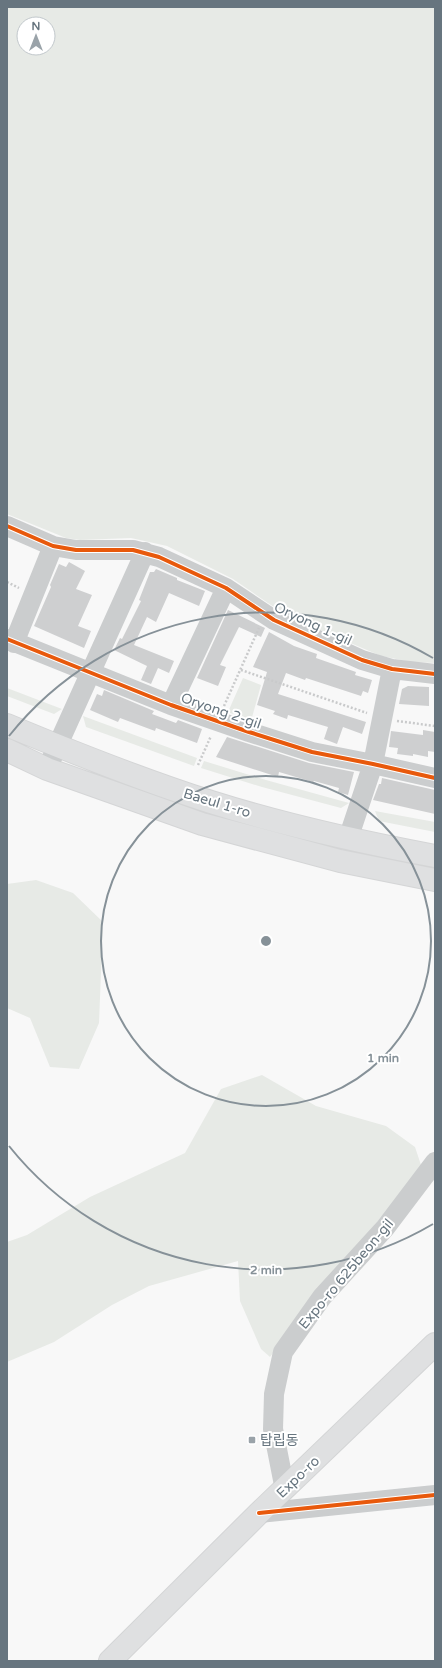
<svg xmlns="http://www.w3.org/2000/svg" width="442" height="1668" font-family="'Varela Round','Noto Sans KR',sans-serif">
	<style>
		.green { fill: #e7eae6; fill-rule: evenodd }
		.building { fill: #cecfd0 }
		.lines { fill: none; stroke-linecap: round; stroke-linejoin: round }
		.major-casing { stroke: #d4d5d6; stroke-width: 24 }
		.path { stroke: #c9cacb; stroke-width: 2.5; stroke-dasharray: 2 2; stroke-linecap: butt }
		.minor { stroke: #cbcdce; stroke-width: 20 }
		.major { stroke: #dfe0e1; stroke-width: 22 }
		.cycleway-casing { stroke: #fff; stroke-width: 6 }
		.cycleway { stroke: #e8590c; stroke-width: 4 }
		.ring { fill: none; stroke: #869198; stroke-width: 2 }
		.poi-dot { fill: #9aa3a9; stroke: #fff; stroke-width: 1.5 }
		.labels { text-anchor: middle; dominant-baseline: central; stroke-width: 4; stroke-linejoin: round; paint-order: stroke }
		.street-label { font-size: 14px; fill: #67757f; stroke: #fff }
		.poi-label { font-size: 14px; fill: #67757f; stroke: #fff; text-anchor: start }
		.centre { fill: #869198; stroke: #fff; stroke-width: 2 }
		.ring-label { font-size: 12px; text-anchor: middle; font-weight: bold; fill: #869198; stroke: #fff; stroke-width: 4; stroke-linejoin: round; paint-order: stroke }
	</style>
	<rect width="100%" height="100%" fill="#f8f8f8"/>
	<path class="green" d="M 7,7 L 435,7 L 435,663 L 412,662 L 381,656 L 287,616 L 233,579 L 167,546 L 131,538 L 80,540 L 66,538 L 7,514 ZM 24,24 L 48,24 L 48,48 L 24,48 Z
		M 243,678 L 261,685 L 251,721 L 228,712 Z
		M 7,688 L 62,709 L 54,714 L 7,696 Z
		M 83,716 L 197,758 L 194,766 L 86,727 Z
		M 204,761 L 266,780 L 349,803 L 341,808 L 262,787 L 201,768 Z
		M 375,811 L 435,822 L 435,832 L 379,821 Z
		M 36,880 L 73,893 L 103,922 L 99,1023 L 79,1069 L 50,1067 L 30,1018 L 7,1008 L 7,884 Z
		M 262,1075 L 316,1106 L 386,1126 L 415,1147 L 422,1168 L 358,1245 L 270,1357 L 261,1349 L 240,1301 L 238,1261 L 149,1286 L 112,1305 L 54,1342 L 7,1362 L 7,1242 L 27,1235 L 90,1197 L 185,1153 L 221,1089 Z"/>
	<path class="building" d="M 69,562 L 85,571 L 76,589 L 92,595 L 78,626 L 91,631 L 84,648 L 34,626 L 51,587 L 50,585 L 59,564 L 66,567 Z
		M 156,569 L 177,578 L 177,580 L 205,591 L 199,606 L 169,593 L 156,622 L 147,617 L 134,645 L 174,661 L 169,673 L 158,668 L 151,684 L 141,680 L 147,666 L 114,650 L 120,638 L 122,639 L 141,601 L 139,600 L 150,572 L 154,572 Z
		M 228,610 L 265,628 L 261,637 L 239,627 L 220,665 L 226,667 L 218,686 L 197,678 Z
		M 269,632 L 294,646 L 317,654 L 316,658 L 356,672 L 355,675 L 372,680 L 368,693 L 363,691 L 361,696 L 306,678 L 305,680 L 286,673 L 278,694 L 366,722 L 362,734 L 343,727 L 337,744 L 324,739 L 328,727 L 288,715 L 287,719 L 273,714 L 275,711 L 257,705 L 267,672 L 253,667 Z
		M 408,686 L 429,687 L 429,706 L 399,704 L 402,689 Z
		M 104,690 L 154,711 L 152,714 L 176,723 L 178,720 L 202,729 L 197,743 L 156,728 L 155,731 L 120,718 L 118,722 L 90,710 L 97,694 L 102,696 Z
		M 423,730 L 435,732 L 435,752 L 428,751 L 428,757 L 413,754 L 413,756 L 397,754 L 398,748 L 389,747 L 391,731 L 423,735 Z
		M 227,737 L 309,763 L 354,772 L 348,795 L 338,792 L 339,788 L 314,781 L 313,782 L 279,772 L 278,777 L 216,757 Z
		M 382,778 L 435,790 L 435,814 L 373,800 L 379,784 L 381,784 Z"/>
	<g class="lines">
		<g class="major-casing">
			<path id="major" d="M 7,725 C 74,753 142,780 211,802 C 284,825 360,842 435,856
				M 7,750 L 47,769 L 202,824 L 340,861 L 435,880
				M 110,1661 L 259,1513 L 435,1344"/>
		</g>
		<path class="path" d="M 7,582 L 19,588
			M 241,670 L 367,713
			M 224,706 L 259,628
			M 397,721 L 435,726
			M 198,765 L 211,736"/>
		<path class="minor" d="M 7,526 L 53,546 L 76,550 L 133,550 L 159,557 L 226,588 L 274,620 L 362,660 L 392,669 L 435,674
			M 7,639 L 171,705 L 249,732 L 312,752 L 373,764 L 435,778
			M 14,643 L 53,546
			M 171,705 L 226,588
			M 47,769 L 145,552
			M 348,839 L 373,764 L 392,669
			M 285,1490 L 273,1429 L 274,1394 L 283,1352 L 322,1297 L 385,1228 L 435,1162
			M 259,1513 L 435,1495"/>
		<use href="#major" class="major"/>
		<g class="cycleway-casing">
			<path id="cycleway" d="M 7,526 L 53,546 L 76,550 L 133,550 L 159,557 L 226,588 L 274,620 L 362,660 L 392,669 L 435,674
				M 7,639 L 171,705 L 249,732 L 312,752 L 373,764 L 435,778
				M 259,1513 L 435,1495"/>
		</g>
		<use href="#cycleway" class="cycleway"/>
	</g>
	<g class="ring">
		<circle cx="266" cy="941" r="165"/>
		<path d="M433 1224A329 329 0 0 1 9 1146M9 736A329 329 0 0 1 433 658"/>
	</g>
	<rect class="poi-dot" x="248" y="1436" width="8" height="8" rx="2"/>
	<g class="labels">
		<g class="street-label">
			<text transform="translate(313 624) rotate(25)">Oryong 1-gil</text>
			<text transform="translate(221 711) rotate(19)">Oryong 2-gil</text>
			<text transform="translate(217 803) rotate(17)">Baeul 1-ro</text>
			<text transform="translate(346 1274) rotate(-50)">Expo-ro 625beon-gil</text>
			<text transform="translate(298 1477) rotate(-44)">Expo-ro</text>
		</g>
		<g class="poi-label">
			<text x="260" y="1440">탑립동</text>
		</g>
	</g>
	<circle cx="266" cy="941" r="6" class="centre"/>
	<g class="ring-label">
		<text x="383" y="1062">1 min</text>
		<text x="266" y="1274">2 min</text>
	</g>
	<rect width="442" height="1668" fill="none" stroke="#67757f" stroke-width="16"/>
	<g transform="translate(36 36)"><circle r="19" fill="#ffffff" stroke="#c2c8cc"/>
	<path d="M0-3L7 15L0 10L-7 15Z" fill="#9aa3a9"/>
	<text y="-6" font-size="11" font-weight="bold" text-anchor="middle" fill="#67757f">N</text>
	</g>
</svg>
